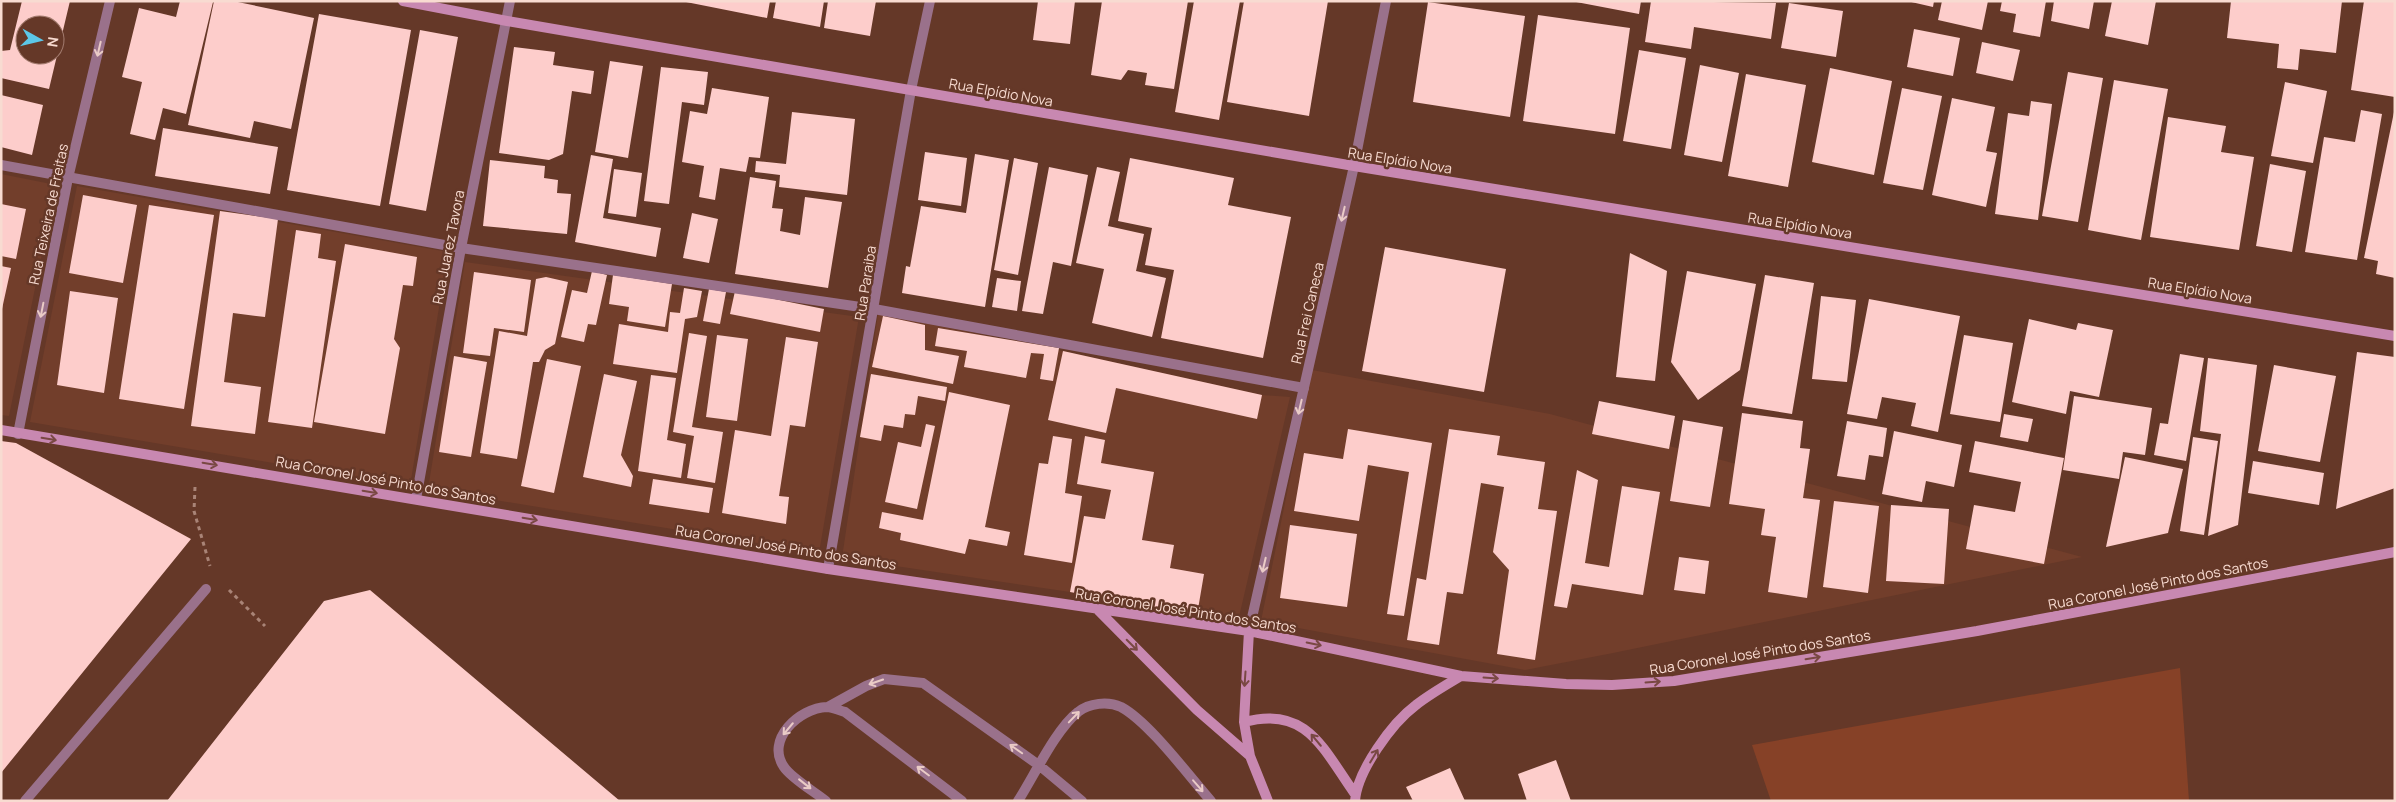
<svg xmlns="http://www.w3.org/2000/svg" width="2396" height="802" font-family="Manrope,sans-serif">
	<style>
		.built { fill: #723e2b }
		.green { fill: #864127 }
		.building { fill: #fdcdcb; fill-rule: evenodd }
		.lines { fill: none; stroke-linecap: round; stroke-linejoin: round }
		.path { stroke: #a98477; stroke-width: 3; stroke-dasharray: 4 4; stroke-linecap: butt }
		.lane { stroke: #9a718b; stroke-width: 10 }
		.street { stroke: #9a718b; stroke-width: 10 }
		.secondary { stroke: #c888b1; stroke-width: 10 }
		.oneway { stroke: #eacbc6 }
		.oneway2 { stroke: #794843 }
		.labels { text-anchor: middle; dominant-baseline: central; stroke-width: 5; stroke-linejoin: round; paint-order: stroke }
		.street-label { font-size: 14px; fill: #f8dbd1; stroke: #653828 }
	</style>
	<rect width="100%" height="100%" fill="#653828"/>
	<path class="built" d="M 1,174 L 56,185 L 9,416 L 1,415 Z
		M 77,186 L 448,252 L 410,486 L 30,422 Z
		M 465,262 L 859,317 L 819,553 L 428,489 Z
		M 878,314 L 1063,351 L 1262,395 L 1290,397 L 1239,617 L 1197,615 L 1070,592 L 842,558 Z
		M 1312,370 L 1550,414 L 2082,557 L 1613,653 L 1525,670 L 1261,621 Z"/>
	<path class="green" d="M 2180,668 L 2189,801 L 1771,801 L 1752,745 Z"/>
	<path class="building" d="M 22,1 L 70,1 L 49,89 L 1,78 L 1,51 L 10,50 ZM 25,25 L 55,25 L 55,55 L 25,55 Z
		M 180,1 L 213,2 L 186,114 L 163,108 L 155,140 L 130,134 L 142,82 L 122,77 L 139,8 L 176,17 Z
		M 214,1 L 233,1 L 314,18 L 291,129 L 254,121 L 250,138 L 188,125 Z
		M 681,1 L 770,1 L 767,18 Z
		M 776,1 L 824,1 L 820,27 L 773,18 Z
		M 828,1 L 876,1 L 870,36 L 824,28 Z
		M 1038,1 L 1075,1 L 1070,44 L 1033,40 Z
		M 1102,1 L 1188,1 L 1174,89 L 1145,85 L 1147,73 L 1128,70 L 1121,80 L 1091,75 Z
		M 1194,1 L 1240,1 L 1219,120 L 1175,112 Z
		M 1244,1 L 1328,1 L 1309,116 L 1227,102 Z
		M 1571,1 L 1641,1 L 1639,14 Z
		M 1651,1 L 1776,3 L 1771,39 L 1694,27 L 1691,49 L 1645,42 Z
		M 1907,1 L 1934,1 L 1933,7 Z
		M 1942,1 L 1988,1 L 1982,30 L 1938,20 Z
		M 2002,1 L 2046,1 L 2040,37 L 2013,32 L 2016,14 L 2000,11 Z
		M 2054,1 L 2094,1 L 2089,29 L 2051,21 Z
		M 2112,1 L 2156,1 L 2148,45 L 2105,36 Z
		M 2231,1 L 2342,1 L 2336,53 L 2300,49 L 2298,70 L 2277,68 L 2279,44 L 2227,38 Z
		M 2364,1 L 2395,1 L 2395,97 L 2351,90 Z
		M 1428,2 L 1525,16 L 1510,117 L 1413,102 Z
		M 1789,3 L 1843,11 L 1836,57 L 1781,48 Z
		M 319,14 L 411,30 L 380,206 L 287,190 Z
		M 1538,15 L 1630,28 L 1615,134 L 1523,121 Z
		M 1914,29 L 1960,38 L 1953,76 L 1907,67 Z
		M 420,30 L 458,37 L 426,211 L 389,204 Z
		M 1982,42 L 2020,50 L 2013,81 L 1976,73 Z
		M 514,47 L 555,52 L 553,65 L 594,71 L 591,94 L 572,91 L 563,154 L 549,160 L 499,153 Z
		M 1639,50 L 1686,58 L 1671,149 L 1623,141 Z
		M 610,61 L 643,66 L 628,158 L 595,152 Z
		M 1700,65 L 1739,73 L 1722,162 L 1684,155 Z
		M 661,67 L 708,72 L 704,105 L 682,102 L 669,204 L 644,201 Z
		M 1830,68 L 1892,81 L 1874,175 L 1812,162 Z
		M 2068,72 L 2103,78 L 2078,222 L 2042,216 Z
		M 1746,74 L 1806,85 L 1788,187 L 1728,176 Z
		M 2114,80 L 2168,89 L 2141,240 L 2088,230 Z
		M 2285,82 L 2327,91 L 2313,163 L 2271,156 Z
		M 712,88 L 769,97 L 760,158 L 749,157 L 746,172 L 720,168 L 715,200 L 699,197 L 704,166 L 682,162 L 690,111 L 707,114 Z
		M 1902,88 L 1942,96 L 1923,190 L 1883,183 Z
		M 1,95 L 43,105 L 32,155 L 1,147 Z
		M 1952,98 L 1995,107 L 1986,151 L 1997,153 L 1986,207 L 1932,195 Z
		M 2031,101 L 2052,104 L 2038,220 L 1995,214 L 2008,113 L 2029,116 Z
		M 2361,110 L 2382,114 L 2357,260 L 2305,252 L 2324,137 L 2355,142 Z
		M 792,112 L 855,119 L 847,195 L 779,187 L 780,175 L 755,172 L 756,161 L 786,164 Z
		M 2394,112 L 2395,112 L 2395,278 L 2376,274 L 2378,261 L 2364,258 Z
		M 2168,117 L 2226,126 L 2221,152 L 2254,157 L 2239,250 L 2150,237 Z
		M 163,128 L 278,147 L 270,194 L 155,176 Z
		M 925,152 L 967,158 L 961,206 L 918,200 Z
		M 975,154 L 1009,160 L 985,307 L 902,293 L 906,266 L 910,267 L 921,206 L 966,213 Z
		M 591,155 L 613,159 L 603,218 L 661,228 L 656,257 L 575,242 Z
		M 1014,158 L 1038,163 L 1018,275 L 994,270 Z
		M 1130,158 L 1234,178 L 1228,205 L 1291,217 L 1263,358 L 1161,338 L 1174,270 L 1145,265 L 1152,228 L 1118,221 Z
		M 490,160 L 545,166 L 544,178 L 558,180 L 557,193 L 571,194 L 567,234 L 483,226 Z
		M 2270,164 L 2306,171 L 2292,252 L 2256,246 Z
		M 1049,167 L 1088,175 L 1071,266 L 1053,262 L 1043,314 L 1022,311 Z
		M 1097,167 L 1120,172 L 1108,226 L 1144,234 L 1136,271 L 1166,278 L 1152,337 L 1092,323 L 1104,269 L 1076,263 Z
		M 614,169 L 642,173 L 636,217 L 608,213 Z
		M 750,177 L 776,181 L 772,208 L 783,209 L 780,231 L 800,235 L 805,197 L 842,202 L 828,288 L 735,274 Z
		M 83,195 L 137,205 L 123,283 L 69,273 Z
		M 1,204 L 26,209 L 16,259 L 1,256 Z
		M 149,205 L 214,215 L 184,409 L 119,399 Z
		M 220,211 L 278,219 L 265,317 L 233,313 L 224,382 L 261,387 L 255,434 L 191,426 Z
		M 692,213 L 718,219 L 709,263 L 683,258 Z
		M 296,230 L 321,234 L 318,258 L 336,261 L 312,428 L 268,422 Z
		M 345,244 L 417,257 L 413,286 L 403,285 L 394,339 L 400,348 L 385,434 L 314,422 Z
		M 1385,247 L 1506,269 L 1484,392 L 1362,371 Z
		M 1630,253 L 1667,271 L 1655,381 L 1616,377 Z
		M 1,266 L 11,268 L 2,309 L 1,309 Z
		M 592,271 L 607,275 L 596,325 L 588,324 L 584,342 L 561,337 L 572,290 L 587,293 Z
		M 1687,271 L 1756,284 L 1740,370 L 1698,400 L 1671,362 Z
		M 474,272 L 531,280 L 524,332 L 494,328 L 490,356 L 463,353 Z
		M 613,275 L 672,284 L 665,327 L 627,321 L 629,307 L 609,304 Z
		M 1765,275 L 1814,283 L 1792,414 L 1742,406 Z
		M 546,277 L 568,282 L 555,344 L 545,350 L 539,362 L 533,362 L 517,459 L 480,453 L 499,331 L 527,336 L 536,279 Z
		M 997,278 L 1021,281 L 1017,311 L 992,307 Z
		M 684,288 L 702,291 L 697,317 L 685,319 L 677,373 L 613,364 L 619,324 L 668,332 L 670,312 L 680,313 Z
		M 709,289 L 726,292 L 720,324 L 703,321 Z
		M 70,291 L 118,298 L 104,393 L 57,385 Z
		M 735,291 L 824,309 L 820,332 L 730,314 Z
		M 1821,296 L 1856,300 L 1847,382 L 1812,379 Z
		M 1869,299 L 1960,316 L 1938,432 L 1911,426 L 1916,403 L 1882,397 L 1877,419 L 1847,414 Z
		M 883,316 L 925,325 L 925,350 L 959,356 L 953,384 L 872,367 Z
		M 2029,319 L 2076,330 L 2078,323 L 2113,330 L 2099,397 L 2070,391 L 2066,414 L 2012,402 Z
		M 938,328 L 1059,348 L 1053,381 L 1040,379 L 1044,354 L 1031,353 L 1026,378 L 964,367 L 967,351 L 935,346 Z
		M 689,333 L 707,336 L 692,427 L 723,432 L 715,483 L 687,478 L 694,436 L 673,432 Z
		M 717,335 L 748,339 L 737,421 L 706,417 Z
		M 1964,335 L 2013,343 L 2000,422 L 1950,414 Z
		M 786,337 L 818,342 L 805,427 L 790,425 L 779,496 L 789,497 L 786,524 L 722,513 L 735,430 L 771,436 Z
		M 1063,351 L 1262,395 L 1257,419 L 1116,388 L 1106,433 L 1048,420 Z
		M 2357,352 L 2395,357 L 2395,488 L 2336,509 Z
		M 2180,354 L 2204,358 L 2186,461 L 2154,455 L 2160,423 L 2168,424 Z
		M 454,356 L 487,362 L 471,457 L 439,452 Z
		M 2208,358 L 2257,365 L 2238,525 L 2208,536 L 2221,434 L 2200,431 Z
		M 547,359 L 581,366 L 554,493 L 521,486 Z
		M 2274,365 L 2336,376 L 2320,462 L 2258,451 Z
		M 604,374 L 637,381 L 621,455 L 633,476 L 631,487 L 583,477 Z
		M 871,374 L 947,387 L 945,401 L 918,396 L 915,415 L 905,414 L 903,428 L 884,425 L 881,441 L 860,437 Z
		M 651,375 L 676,378 L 667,440 L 686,444 L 681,478 L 638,471 Z
		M 949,392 L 1010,405 L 985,527 L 1010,532 L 1007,546 L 969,539 L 965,554 L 900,540 L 901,533 L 879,528 L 882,512 L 923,520 Z
		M 2074,396 L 2152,408 L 2145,455 L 2123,452 L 2119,479 L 2063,470 Z
		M 1599,401 L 1675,416 L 1669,449 L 1592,434 Z
		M 1742,413 L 1803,421 L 1800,448 L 1810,449 L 1803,498 L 1820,500 L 1807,598 L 1768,592 L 1776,537 L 1761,535 L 1765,509 L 1729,504 Z
		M 2004,414 L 2033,419 L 2028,442 L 2000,437 Z
		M 1683,420 L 1723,427 L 1710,507 L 1670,501 Z
		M 1847,421 L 1887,428 L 1883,457 L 1869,455 L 1865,480 L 1837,476 Z
		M 926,424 L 935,426 L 917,509 L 885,502 L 898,442 L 921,447 Z
		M 1348,429 L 1432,443 L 1404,616 L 1387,614 L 1409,472 L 1368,465 L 1359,521 L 1294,511 L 1304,453 L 1343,459 Z
		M 1449,429 L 1500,436 L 1497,455 L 1545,462 L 1538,509 L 1557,511 L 1535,660 L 1497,654 L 1509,570 L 1493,552 L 1504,487 L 1481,483 L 1463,594 L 1447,592 L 1439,645 L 1407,640 L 1417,578 L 1426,580 Z
		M 1894,431 L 1962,445 L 1954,487 L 1926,481 L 1922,502 L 1882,494 Z
		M 1053,436 L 1072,439 L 1065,493 L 1082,496 L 1072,563 L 1024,555 L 1039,463 L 1048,464 Z
		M 1085,436 L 1105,440 L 1101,463 L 1154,472 L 1142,540 L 1174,545 L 1170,568 L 1204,574 L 1197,615 L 1070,592 L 1084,516 L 1105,519 L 1111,490 L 1077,484 Z
		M 2193,437 L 2218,441 L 2204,535 L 2180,531 Z
		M 1,441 L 16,443 L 191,539 L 1,773 Z
		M 1975,441 L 2064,458 L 2044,564 L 1966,549 L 1974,505 L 2015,512 L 2021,482 L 1969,472 Z
		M 2125,457 L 2183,469 L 2168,533 L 2106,547 Z
		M 2253,461 L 2324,473 L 2319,505 L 2248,493 Z
		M 1577,470 L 1598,480 L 1585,563 L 1609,567 L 1622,486 L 1660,492 L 1643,595 L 1572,584 L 1567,608 L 1554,606 Z
		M 653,479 L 713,488 L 709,513 L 649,504 Z
		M 1834,501 L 1879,506 L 1868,593 L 1823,587 Z
		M 1891,505 L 1949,509 L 1944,584 L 1886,581 Z
		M 1290,525 L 1357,534 L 1347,607 L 1280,598 Z
		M 1679,557 L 1709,561 L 1705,594 L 1674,590 Z
		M 370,590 L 620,801 L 167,801 L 324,601 Z
		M 1556,760 L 1571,801 L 1527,801 L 1518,774 Z
		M 1450,768 L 1465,801 L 1413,801 L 1406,787 Z"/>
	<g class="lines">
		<path class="path" d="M 195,487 L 194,511 L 210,566
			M 229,590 L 265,626"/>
		<path class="lane" d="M 1,165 L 461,248 L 874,309 L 1304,388
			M 828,707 L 866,686 L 884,679 L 923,683 L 1040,766 L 1082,801
			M 25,801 L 206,589
			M 826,801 C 815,792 791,778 784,767 C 765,740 799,708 827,707 C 833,707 840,711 845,712 L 962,801
			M 1018,801 C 1034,776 1056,729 1078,712 C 1089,703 1108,701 1121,707 C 1149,722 1189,776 1211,801"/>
		<path class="street" d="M 18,434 L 68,178 L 110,1
			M 416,499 L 461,248 L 510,1
			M 828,569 L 911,90 L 930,1
			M 1249,631 L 1354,166 L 1386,1"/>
		<path class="secondary" d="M 403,1 L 507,21 L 1354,166 L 2395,336
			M 1,430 L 828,569 L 1249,631 L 1461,676 L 1566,684 L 1612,685 L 1674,681 L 1977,631 L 2395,552
			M 1098,610 L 1197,710 L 1250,756
			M 1249,631 L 1244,722 L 1250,756 L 1268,801
			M 1244,722 C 1307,705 1323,749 1355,794
			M 1355,801 C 1357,771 1392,723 1416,705 C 1430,694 1446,685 1461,676"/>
	</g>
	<defs><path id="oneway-shaft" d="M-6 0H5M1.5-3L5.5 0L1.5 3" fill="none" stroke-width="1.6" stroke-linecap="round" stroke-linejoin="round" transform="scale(1.25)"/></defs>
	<g class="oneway">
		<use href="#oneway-shaft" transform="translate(99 49) rotate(103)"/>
		<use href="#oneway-shaft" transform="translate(1343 214) rotate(103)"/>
		<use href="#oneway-shaft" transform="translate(42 310) rotate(101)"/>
		<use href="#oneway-shaft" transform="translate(1300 407) rotate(103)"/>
		<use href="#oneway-shaft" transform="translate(1264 565) rotate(103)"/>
		<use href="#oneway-shaft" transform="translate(876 682) rotate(161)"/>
		<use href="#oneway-shaft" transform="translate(1074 717) rotate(-46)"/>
		<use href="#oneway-shaft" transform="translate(788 729) rotate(130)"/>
		<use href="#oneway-shaft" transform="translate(1016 749) rotate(-145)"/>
		<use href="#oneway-shaft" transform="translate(923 771) rotate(-143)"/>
		<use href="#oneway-shaft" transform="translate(805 784) rotate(38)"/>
		<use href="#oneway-shaft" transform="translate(1198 786) rotate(49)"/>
	</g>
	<g class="oneway2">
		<use href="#oneway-shaft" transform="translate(49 439) rotate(9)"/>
		<use href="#oneway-shaft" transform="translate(210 464) rotate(10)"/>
		<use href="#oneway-shaft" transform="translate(370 492) rotate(10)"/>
		<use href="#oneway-shaft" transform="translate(530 519) rotate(10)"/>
		<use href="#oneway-shaft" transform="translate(1314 644) rotate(12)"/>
		<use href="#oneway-shaft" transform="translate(1132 645) rotate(45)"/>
		<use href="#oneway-shaft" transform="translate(1813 658) rotate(-9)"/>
		<use href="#oneway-shaft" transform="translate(1491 678) rotate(4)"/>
		<use href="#oneway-shaft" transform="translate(1245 679) rotate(94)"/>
		<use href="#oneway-shaft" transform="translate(1653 682) rotate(-4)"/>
		<use href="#oneway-shaft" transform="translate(1316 740) rotate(-130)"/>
		<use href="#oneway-shaft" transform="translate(1374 756) rotate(-59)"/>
	</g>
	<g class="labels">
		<g class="street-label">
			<text transform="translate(1001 92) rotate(10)">Rua Elpídio Nova</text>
			<text transform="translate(1400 160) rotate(9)">Rua Elpídio Nova</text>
			<text transform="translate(48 214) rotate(-78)">Rua Teixeira de Freitas</text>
			<text transform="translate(1800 225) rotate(9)">Rua Elpídio Nova</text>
			<text transform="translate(448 247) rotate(-79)">Rua Juarez Tavora</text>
			<text transform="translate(865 283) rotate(-81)">Rua Paraiba</text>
			<text transform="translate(2200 290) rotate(9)">Rua Elpídio Nova</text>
			<text transform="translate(1307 313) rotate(-77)">Rua Frei Caneca</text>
			<text transform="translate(386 480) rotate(10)">Rua Coronel José Pinto dos Santos</text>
			<text transform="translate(786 547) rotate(9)">Rua Coronel José Pinto dos Santos</text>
			<text transform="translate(2158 583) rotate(-11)">Rua Coronel José Pinto dos Santos</text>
			<text transform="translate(1186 610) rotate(9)">Rua Coronel José Pinto dos Santos</text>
			<text transform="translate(1760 652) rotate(-9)">Rua Coronel José Pinto dos Santos</text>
		</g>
	</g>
	<rect width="2396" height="802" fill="none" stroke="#f8dbd1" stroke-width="5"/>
	<g transform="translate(40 40) rotate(98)"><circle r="24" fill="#653828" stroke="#a0796c"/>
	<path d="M0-4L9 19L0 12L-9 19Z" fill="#5cc7e8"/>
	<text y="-8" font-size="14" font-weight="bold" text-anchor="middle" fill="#f8dbd1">N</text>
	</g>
</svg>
